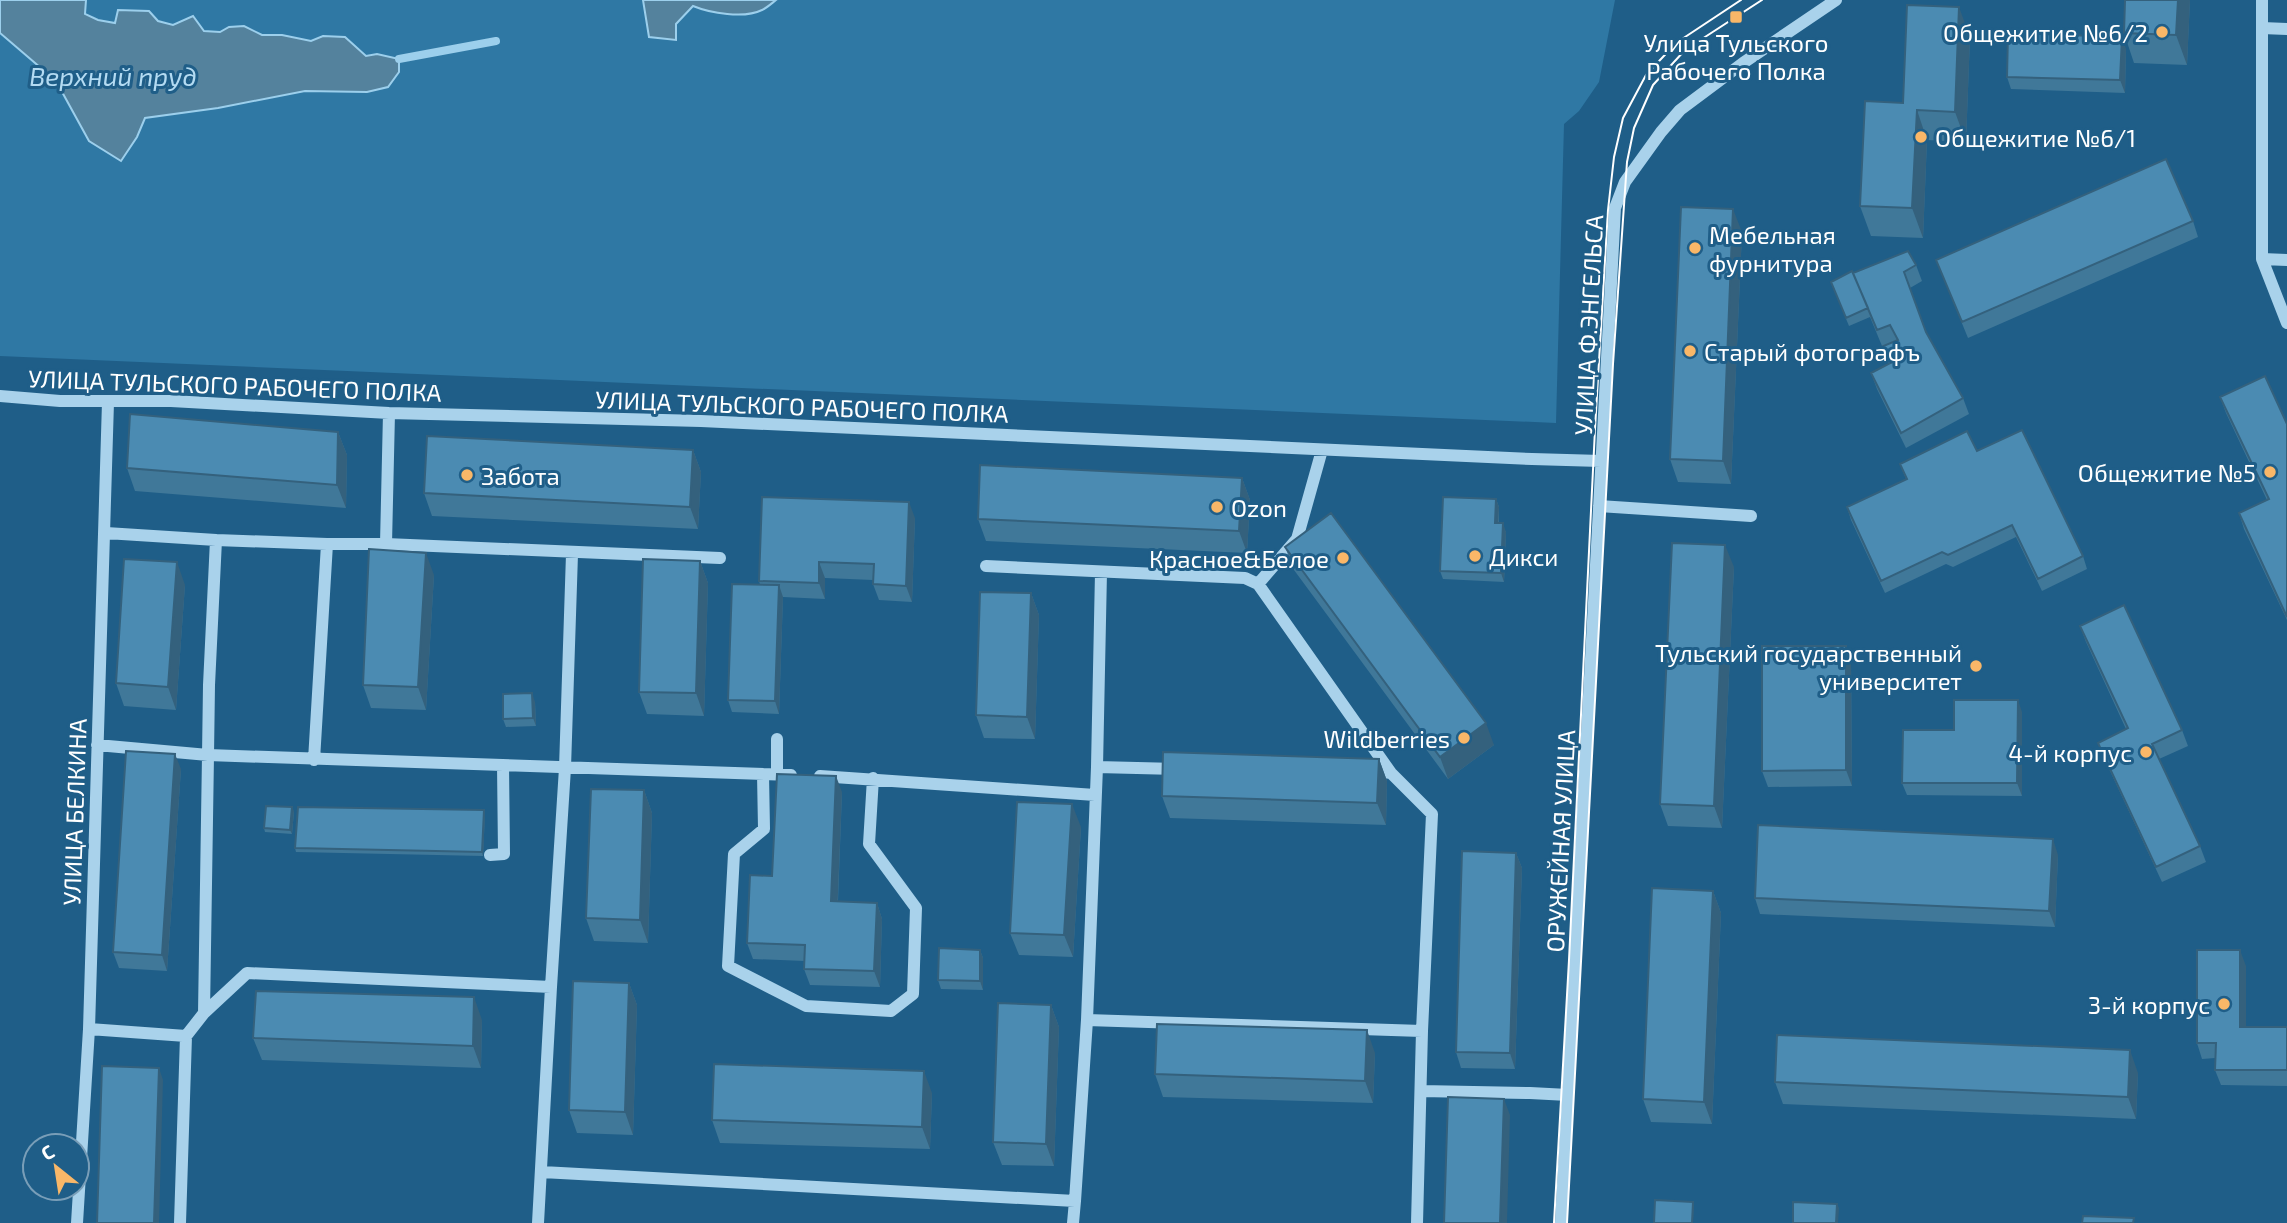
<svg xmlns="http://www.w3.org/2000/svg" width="2287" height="1223" font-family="'Exo 2',sans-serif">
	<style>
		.green { fill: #2f78a4 }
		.water { fill: #54829d; stroke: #9ccfec; stroke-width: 2 }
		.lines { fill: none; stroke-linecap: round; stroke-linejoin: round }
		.stream { stroke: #9ccfec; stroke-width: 8 }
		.minor { stroke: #a9d2eb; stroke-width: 12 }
		.tram { stroke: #fff; stroke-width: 2 }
		.wall { fill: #407899 }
		.shaded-wall { fill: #34617d }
		.building { fill: #4b8bb2; stroke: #34617d; stroke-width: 2 }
		.poi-dot { fill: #f9b768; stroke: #1f5e88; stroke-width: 2.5 }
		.labels { text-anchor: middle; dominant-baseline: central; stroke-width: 6; stroke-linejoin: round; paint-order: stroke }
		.poi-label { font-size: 24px; fill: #fff; stroke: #1f5e88; text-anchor: end }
		.street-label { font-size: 24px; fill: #fff; stroke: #1f5e88 }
		.water-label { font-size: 26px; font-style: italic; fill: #b4dbf2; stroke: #1f5e88 }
	</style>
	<rect width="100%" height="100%" fill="#1f5e88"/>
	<path class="green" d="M 0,0 L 1615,0 L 1599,82 L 1579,111 L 1564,124 L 1556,423 L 0,356 Z"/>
	<path class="water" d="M 0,0 L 86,0 L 85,14 L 98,20 L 115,23 L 118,10 L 149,11 L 158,21 L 173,25 L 193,16 L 204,31 L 220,32 L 229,27 L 244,26 L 262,35 L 282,35 L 311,41 L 323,36 L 345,37 L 366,56 L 377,54 L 399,59 L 399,72 L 388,87 L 367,92 L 305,91 L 218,108 L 145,118 L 137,137 L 121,161 L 89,141 L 56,81 L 0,33 Z
		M 643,0 L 776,0 C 772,3 767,8 762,10 C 744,19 710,13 693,6 L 676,24 L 676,40 L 649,37 Z"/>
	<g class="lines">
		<path class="stream" d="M 399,59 L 496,41"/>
		<path class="minor" d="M 2262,0 L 2262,259 L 2287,323
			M 2262,28 L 2287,29
			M 2262,259 L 2287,260
			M 0,396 L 60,401 L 171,401 L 389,413 L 701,421 L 1532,459 L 1601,461
			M 1599,506 L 1751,516
			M 106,533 L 216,540 L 209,685 L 208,755 L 791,775
			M 216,540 L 327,544 L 314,760
			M 327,544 L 386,544 L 389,413
			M 386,544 L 720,558
			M 986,566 L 1245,578 L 1258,584 L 1297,539 L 1322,450
			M 1258,584 L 1391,773 L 1384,772
			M 777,739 L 777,774
			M 97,745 L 208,755 L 204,1013 L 186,1036
			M 1097,767 L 1177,769
			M 763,774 L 764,829 L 734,854 L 728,966 L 806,1006 L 891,1011 L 913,994 L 916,908 L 869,844 L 873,778
			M 820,776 L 1095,795
			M 490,855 L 504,854 L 503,765
			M 551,987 L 565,768 L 572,554
			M 204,1013 L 247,973 L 551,987 L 538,1223
			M 1087,1020 L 1422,1031 L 1432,814 L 1391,773
			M 89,1029 L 186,1036 L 180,1223
			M 1421,1091 L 1530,1093 L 1568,1095
			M 542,1172 L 1075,1201 L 1073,1223
			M 1075,1201 L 1087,1020 L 1097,767 L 1101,572
			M 77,1223 L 89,1029 L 108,402
			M 1417,1223 L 1422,1031
			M 1561,1223 L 1615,208 L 1625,182 L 1661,132 L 1680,110 L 1743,63 L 1836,0"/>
		<path class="tram" d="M 1554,1223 L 1569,960 L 1595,429 L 1608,210 L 1614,157 L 1623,118 L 1646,75 L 1676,43 L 1741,0
			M 1567,1223 L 1613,364 L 1627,162 L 1634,128 L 1653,85 L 1685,50 L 1762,0"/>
	</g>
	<path class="wall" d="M 2190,0 L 2187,65 L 2134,63 L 2124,33 Z
		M 1970,37 L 1966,142 L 1927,140 L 1923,238 L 1871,236 L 1860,206 L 1903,103 Z
		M 2126,49 L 2125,93 L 2011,89 L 2007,77 Z
		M 2193,221 L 2198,237 L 1968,338 L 1936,260 Z
		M 1742,232 L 1731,484 L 1678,482 L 1670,459 Z
		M 1916,265 L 1922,281 L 1910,288 L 1926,332 L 1963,398 L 1969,414 L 1906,448 L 1877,389 L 1871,373 L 1888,364 L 1886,363 L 1881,347 L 1882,346 L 1870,317 L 1849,326 L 1831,282 Z
		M 2220,397 L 2287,424 L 2287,620 L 2244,529 L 2239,513 L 2267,500 L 2226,413 Z
		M 338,432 L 347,455 L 346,508 L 135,491 L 127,468 Z
		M 693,450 L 701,472 L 698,529 L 432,516 L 424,493 Z
		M 1977,451 L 2083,556 L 2087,569 L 2042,591 L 2016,537 L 1953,567 L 1946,564 L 1885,593 L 1851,520 L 1847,507 L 1906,479 L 1900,464 Z
		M 1242,478 L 1250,500 L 1247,553 L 986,541 L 978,519 Z
		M 1496,499 L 1499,507 L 1499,523 L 1506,532 L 1504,582 L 1443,579 L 1440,571 Z
		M 915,518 L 912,602 L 879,600 L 873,584 L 873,580 L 825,578 L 825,599 L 783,597 L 779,714 L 732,712 L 728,700 L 760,585 L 759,581 Z
		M 1285,547 L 1494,745 L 1448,779 L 1294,570 Z
		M 700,561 L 708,583 L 704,716 L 647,714 L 639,692 Z
		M 1734,567 L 1722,828 L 1668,826 L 1660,804 Z
		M 434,575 L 426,710 L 371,708 L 363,685 Z
		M 185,585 L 176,710 L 124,706 L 116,683 Z
		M 1031,593 L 1039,615 L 1035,739 L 984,738 L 976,715 Z
		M 2080,626 L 2182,730 L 2188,746 L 2159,759 L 2200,846 L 2206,862 L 2162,882 L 2104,758 L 2098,743 L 2126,729 L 2086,642 Z
		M 1851,662 L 1852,786 L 1768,787 L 1762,771 Z
		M 535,702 L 536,726 L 506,727 L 503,719 Z
		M 2022,712 L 2022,796 L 1907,795 L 1902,783 L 1954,730 Z
		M 1379,759 L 1387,781 L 1386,825 L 1170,818 L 1162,796 Z
		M 181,769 L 167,971 L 119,968 L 113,952 Z
		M 644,790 L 652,813 L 648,943 L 594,941 L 586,918 Z
		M 842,792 L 838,901 L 877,903 L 882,919 L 880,987 L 810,985 L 804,969 L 805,961 L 753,959 L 747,943 L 772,876 Z
		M 484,810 L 485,814 L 483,856 L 296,852 L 295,848 Z
		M 294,811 L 292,834 L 265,832 L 264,828 Z
		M 1081,827 L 1073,957 L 1019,955 L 1010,933 Z
		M 1516,853 L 1522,868 L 1515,1069 L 1461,1068 L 1456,1052 Z
		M 2058,855 L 2055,927 L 1760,914 L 1755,898 Z
		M 1713,891 L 1721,913 L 1712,1124 L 1651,1122 L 1643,1099 Z
		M 980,950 L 983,958 L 983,990 L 941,989 L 938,980 Z
		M 2246,966 L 2246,1027 L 2287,1027 L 2287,1086 L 2221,1085 L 2215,1070 L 2215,1058 L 2202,1059 L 2197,1043 Z
		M 629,983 L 637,1005 L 633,1135 L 577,1133 L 569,1110 Z
		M 1051,1005 L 1059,1027 L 1054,1166 L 1002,1165 L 993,1142 Z
		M 482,1020 L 481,1068 L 262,1060 L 253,1038 Z
		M 1375,1053 L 1373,1103 L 1163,1097 L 1155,1074 Z
		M 2138,1073 L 2136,1119 L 1783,1104 L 1775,1082 Z
		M 932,1093 L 930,1149 L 720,1143 L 712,1120 Z"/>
	<path class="shaded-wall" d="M 2178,0 L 2190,0 L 2187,65 L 2176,35 Z
		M 1959,7 L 1970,37 L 1966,142 L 1955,112 Z
		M 2122,37 L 2126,49 L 2125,93 L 2120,80 Z
		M 1917,110 L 1927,140 L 1923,238 L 1912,208 Z
		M 1733,209 L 1742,232 L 1731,484 L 1723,461 Z
		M 338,432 L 347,455 L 346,508 L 337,485 Z
		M 693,450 L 701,472 L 698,529 L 690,507 Z
		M 1242,478 L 1250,500 L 1247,553 L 1239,531 Z
		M 1496,499 L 1499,507 L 1498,531 L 1495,523 Z
		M 909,502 L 915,518 L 912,602 L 906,586 Z
		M 1503,523 L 1506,532 L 1504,582 L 1501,573 Z
		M 1725,545 L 1734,567 L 1722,828 L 1714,806 Z
		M 426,553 L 434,575 L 426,710 L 418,687 Z
		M 700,561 L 708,583 L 704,716 L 696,693 Z
		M 177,562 L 185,585 L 176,710 L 168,687 Z
		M 819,562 L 825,578 L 825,599 L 819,583 Z
		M 779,585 L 783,597 L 779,714 L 775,701 Z
		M 1031,593 L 1039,615 L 1035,739 L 1027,717 Z
		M 1846,646 L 1851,662 L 1852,786 L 1846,770 Z
		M 532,693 L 535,702 L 536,726 L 533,718 Z
		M 2018,700 L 2022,712 L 2022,796 L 2017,783 Z
		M 1486,723 L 1494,745 L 1448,779 L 1440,757 Z
		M 175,754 L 181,769 L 167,971 L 162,955 Z
		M 1379,759 L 1387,781 L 1386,825 L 1377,803 Z
		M 836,776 L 842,792 L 837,917 L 831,901 Z
		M 644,790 L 652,813 L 648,943 L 640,920 Z
		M 1072,804 L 1081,827 L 1073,957 L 1064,935 Z
		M 292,807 L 294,811 L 292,834 L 290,830 Z
		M 484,810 L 485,814 L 483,856 L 482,852 Z
		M 2053,839 L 2058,855 L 2055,927 L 2049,911 Z
		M 1516,853 L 1522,868 L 1515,1069 L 1510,1053 Z
		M 1713,891 L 1721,913 L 1712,1124 L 1704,1102 Z
		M 877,903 L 882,919 L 880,987 L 874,971 Z
		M 980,950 L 983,958 L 983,990 L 980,981 Z
		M 2240,950 L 2246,966 L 2246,1043 L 2240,1027 Z
		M 629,983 L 637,1005 L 633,1135 L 625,1112 Z
		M 474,997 L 482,1020 L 481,1068 L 473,1046 Z
		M 1051,1005 L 1059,1027 L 1054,1166 L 1046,1144 Z
		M 1367,1030 L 1375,1053 L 1373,1103 L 1365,1081 Z
		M 2130,1050 L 2138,1073 L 2136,1119 L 2128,1097 Z
		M 159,1068 L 163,1080 L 159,1223 L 154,1223 Z
		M 924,1071 L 932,1093 L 930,1149 L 922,1127 Z
		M 1504,1099 L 1510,1115 L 1507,1223 L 1500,1223 Z
		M 1693,1202 L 1694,1206 L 1693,1223 L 1692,1223 Z
		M 1837,1204 L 1839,1208 L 1838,1223 L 1836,1223 Z"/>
	<path class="building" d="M 2125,0 L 2178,0 L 2176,35 L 2124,33 Z
		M 1907,5 L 1959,7 L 1955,112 L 1917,110 L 1912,208 L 1860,206 L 1865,101 L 1903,103 Z
		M 2008,33 L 2122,37 L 2120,80 L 2007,77 Z
		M 2166,159 L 2193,221 L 1962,322 L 1936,260 Z
		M 1681,207 L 1733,209 L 1723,461 L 1670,459 Z
		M 1908,251 L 1916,265 L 1904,272 L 1926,332 L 1963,398 L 1901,433 L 1871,373 L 1896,360 L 1881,347 L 1898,340 L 1890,325 L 1877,330 L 1853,273 Z
		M 1852,271 L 1868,308 L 1846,318 L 1831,282 Z
		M 2265,376 L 2287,424 L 2287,617 L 2239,513 L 2269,499 L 2220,397 Z
		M 130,414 L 338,432 L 337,485 L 127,468 Z
		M 2022,430 L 2083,556 L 2038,579 L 2012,525 L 1948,555 L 1942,552 L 1881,581 L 1847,507 L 1907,479 L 1900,464 L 1967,431 L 1977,451 Z
		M 427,436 L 693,450 L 690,507 L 424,493 Z
		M 980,465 L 1242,478 L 1239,531 L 978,519 Z
		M 762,497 L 909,502 L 906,586 L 873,584 L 874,564 L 819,562 L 819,583 L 759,581 Z
		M 1443,497 L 1496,499 L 1495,523 L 1503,523 L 1501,573 L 1440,571 Z
		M 1331,513 L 1486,723 L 1440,757 L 1285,547 Z
		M 1672,543 L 1725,545 L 1714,806 L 1660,804 Z
		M 369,549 L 426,553 L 418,687 L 363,685 Z
		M 124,559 L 177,562 L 168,687 L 116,683 Z
		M 643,559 L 700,561 L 696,693 L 639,692 Z
		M 732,584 L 779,585 L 775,701 L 728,700 Z
		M 980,592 L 1031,593 L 1027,717 L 976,715 Z
		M 2124,605 L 2182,730 L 2152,744 L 2200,846 L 2156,867 L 2098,743 L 2128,728 L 2080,626 Z
		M 1762,646 L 1846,646 L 1846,770 L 1762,771 Z
		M 532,693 L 533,718 L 503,719 L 503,694 Z
		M 1954,700 L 2018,700 L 2017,783 L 1902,783 L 1903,730 L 1954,730 Z
		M 126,751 L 175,754 L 162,955 L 113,952 Z
		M 1163,752 L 1379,759 L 1377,803 L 1162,796 Z
		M 777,774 L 836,776 L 831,901 L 877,903 L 874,971 L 804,969 L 805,945 L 747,943 L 750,875 L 772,876 Z
		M 591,789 L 644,790 L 640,920 L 586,918 Z
		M 1017,802 L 1072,804 L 1064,935 L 1010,933 Z
		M 266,806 L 292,807 L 290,830 L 264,828 Z
		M 298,807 L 484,810 L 482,852 L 295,848 Z
		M 1758,825 L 2053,839 L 2049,911 L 1755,898 Z
		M 1462,851 L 1516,853 L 1510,1053 L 1456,1052 Z
		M 1652,888 L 1713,891 L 1704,1102 L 1643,1099 Z
		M 939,948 L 980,950 L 980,981 L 938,980 Z
		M 2197,950 L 2240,950 L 2240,1027 L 2287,1027 L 2287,1070 L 2215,1070 L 2216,1043 L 2197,1043 Z
		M 573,981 L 629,983 L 625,1112 L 569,1110 Z
		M 256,991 L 474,997 L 473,1046 L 253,1038 Z
		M 998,1003 L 1051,1005 L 1046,1144 L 993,1142 Z
		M 1157,1024 L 1367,1030 L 1365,1081 L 1155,1074 Z
		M 1777,1035 L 2130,1050 L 2128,1097 L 1775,1082 Z
		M 714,1064 L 924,1071 L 922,1127 L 712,1120 Z
		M 102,1066 L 159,1068 L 154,1223 L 97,1223 Z
		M 1448,1097 L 1504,1099 L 1500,1223 L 1444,1223 Z
		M 1655,1200 L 1693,1202 L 1692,1223 L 1654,1223 Z
		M 1793,1202 L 1837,1204 L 1836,1223 L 1793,1223 Z
		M 2083,1216 L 2134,1218 L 2133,1223 L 2082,1223 Z"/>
	<g class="poi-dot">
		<rect x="1729" y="10" width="14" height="14" rx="3.5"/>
		<circle cx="2162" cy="32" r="7"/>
		<circle cx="1921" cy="137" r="7"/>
		<circle cx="1695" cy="248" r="7"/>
		<circle cx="1690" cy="351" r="7"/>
		<circle cx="2270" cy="472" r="7"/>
		<circle cx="467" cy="475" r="7"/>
		<circle cx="1217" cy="507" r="7"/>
		<circle cx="1475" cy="556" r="7"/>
		<circle cx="1343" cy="558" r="7"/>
		<circle cx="1976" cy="666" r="7"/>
		<circle cx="1464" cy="738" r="7"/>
		<circle cx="2146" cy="752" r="7"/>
		<circle cx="2224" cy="1004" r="7"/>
	</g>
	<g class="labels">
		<g class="poi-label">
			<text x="2148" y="32">Общежитие №6/2</text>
			<text x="1736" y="42" text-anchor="middle">Улица Тульского<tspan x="1736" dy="28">Рабочего Полка</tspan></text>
			<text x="1935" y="137" text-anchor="start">Общежитие №6/1</text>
			<text x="1709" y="234" text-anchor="start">Мебельная<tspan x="1709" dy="28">фурнитура</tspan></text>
			<text x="1704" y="351" text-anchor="start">Старый фотографъ</text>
			<text x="2256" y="472">Общежитие №5</text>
			<text x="481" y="475" text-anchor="start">Забота</text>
			<text x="1231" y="507" text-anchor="start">Ozon</text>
			<text x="1489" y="556" text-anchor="start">Дикси</text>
			<text x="1329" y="558">Красное&amp;Белое</text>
			<text x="1962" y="652">Тульский государственный<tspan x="1962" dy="28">университет</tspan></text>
			<text x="1450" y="738">Wildberries</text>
			<text x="2132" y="752">4-й корпус</text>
			<text x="2210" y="1004">3-й корпус</text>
		</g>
		<g class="street-label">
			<text transform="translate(1588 325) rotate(-87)">УЛИЦА Ф.ЭНГЕЛЬСА</text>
			<text transform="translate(235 385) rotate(2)">УЛИЦА ТУЛЬСКОГО РАБОЧЕГО ПОЛКА</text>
			<text transform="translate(802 406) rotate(2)">УЛИЦА ТУЛЬСКОГО РАБОЧЕГО ПОЛКА</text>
			<text transform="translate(74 812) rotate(-88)">УЛИЦА БЕЛКИНА</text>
			<text transform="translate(1560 841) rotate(-87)">ОРУЖЕЙНАЯ УЛИЦА</text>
		</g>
		<g class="water-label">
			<text x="113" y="75">Верхний пруд</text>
		</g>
	</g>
	<g transform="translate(56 1167) rotate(330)"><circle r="33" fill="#1f5e88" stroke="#799eb8" stroke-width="2"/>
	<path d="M0-5L12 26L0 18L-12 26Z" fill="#f9b768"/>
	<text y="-10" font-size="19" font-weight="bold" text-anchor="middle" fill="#ffffff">С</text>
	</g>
</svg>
